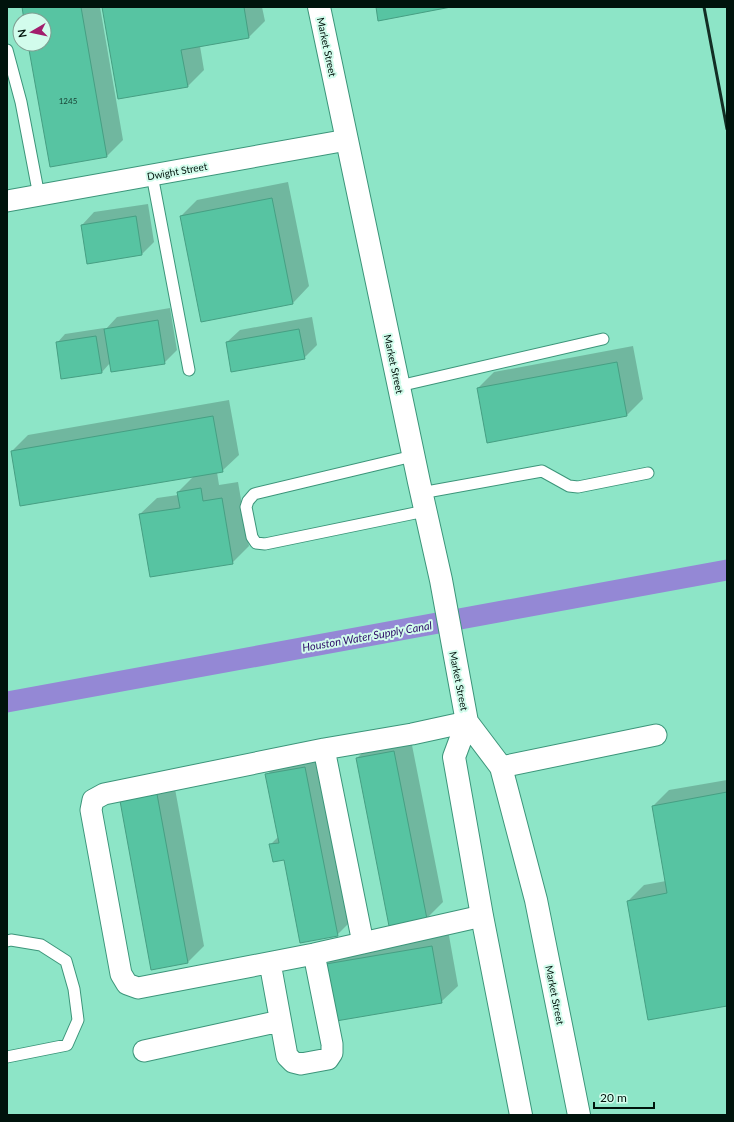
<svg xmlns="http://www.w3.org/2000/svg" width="734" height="1122" font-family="Lato,sans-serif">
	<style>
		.shadow { fill: #0003 }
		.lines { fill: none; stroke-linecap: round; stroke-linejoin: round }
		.canal { stroke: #9488d5; stroke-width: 21 }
		.building { fill: #57c4a2; stroke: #469f83 }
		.lane-casing { stroke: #3c957a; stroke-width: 13 }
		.street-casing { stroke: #3c957a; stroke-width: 23 }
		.secondary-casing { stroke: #3c957a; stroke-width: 24 }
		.lane { stroke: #fff; stroke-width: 11 }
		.street { stroke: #fff; stroke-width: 21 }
		.secondary { stroke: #fff; stroke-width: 22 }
		.rail { stroke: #122e24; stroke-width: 3 }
		.labels { text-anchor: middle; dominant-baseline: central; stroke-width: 4; stroke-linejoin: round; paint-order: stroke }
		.number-label { font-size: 8px; fill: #163f32 }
		.street-label { font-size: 10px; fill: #00130c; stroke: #d2fcec }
		.water-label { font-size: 11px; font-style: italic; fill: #2d0b68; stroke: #d2fcec }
	</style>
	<rect width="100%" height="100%" fill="#8de5c7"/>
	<path class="shadow" d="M 23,7 L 100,7 L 123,140 L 107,156 L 29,44 L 44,44 L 44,20 L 25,20 Z
		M 103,7 L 262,7 L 265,21 L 248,38 L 200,46 L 204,70 L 188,86 Z
		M 288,182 L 309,286 L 293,303 L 181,216 L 197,200 Z
		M 148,204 L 154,242 L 142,254 L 88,263 L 82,225 L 94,212 Z
		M 170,308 L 177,350 L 164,363 L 110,363 L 102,372 L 57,343 L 65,334 L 104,328 L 105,330 L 117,317 Z
		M 312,317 L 317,345 L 304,358 L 227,342 L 240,330 Z
		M 633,346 L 643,399 L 627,415 L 478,388 L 494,372 Z
		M 229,400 L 239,455 L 222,471 L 217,472 L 219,485 L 238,482 L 249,546 L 232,563 L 140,514 L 157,498 L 178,495 L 178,492 L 194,476 L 12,451 L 28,435 Z
		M 410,735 L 443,902 L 427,918 L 390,925 L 357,758 L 374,742 Z
		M 321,751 L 353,919 L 337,935 L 285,859 L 270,845 L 279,836 L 267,775 L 283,758 Z
		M 173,778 L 204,946 L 188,962 L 152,969 L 121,801 Z
		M 727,780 L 727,1005 L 628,901 L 644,885 L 666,881 L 653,806 L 669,790 Z
		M 448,930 L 458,986 L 441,1002 L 327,964 L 343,948 Z"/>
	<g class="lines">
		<path class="canal" d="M 7,702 L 727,570"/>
	</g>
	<path class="building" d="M 22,7 L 81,7 L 107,157 L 50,167 L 28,44 L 44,44 L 44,20 L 24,20 Z
		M 102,7 L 244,7 L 249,38 L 181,50 L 188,87 L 118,99 Z
		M 376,7 L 451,7 L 378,21 Z
		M 272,198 L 293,304 L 201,322 L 180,216 Z
		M 136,216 L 142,255 L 87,264 L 81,225 Z
		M 158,320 L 165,364 L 111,372 L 104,329 Z
		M 299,329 L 305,359 L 231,372 L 226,342 Z
		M 96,336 L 102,373 L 61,379 L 56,342 Z
		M 617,362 L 627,416 L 487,443 L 477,388 Z
		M 213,416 L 223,472 L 20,506 L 11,451 Z
		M 201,488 L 203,501 L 222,498 L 233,564 L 150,577 L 139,514 L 180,508 L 177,492 Z
		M 394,751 L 427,919 L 389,926 L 356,758 Z
		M 305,767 L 338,936 L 300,943 L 284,860 L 273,862 L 269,844 L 279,843 L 265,774 Z
		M 727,792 L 727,1006 L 648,1020 L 627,901 L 667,893 L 652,806 Z
		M 157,794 L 188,963 L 151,970 L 120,801 Z
		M 432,946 L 442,1003 L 336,1021 L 326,964 Z"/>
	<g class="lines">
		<g class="lane-casing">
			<path id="lane" d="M 7,50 L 21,102 L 39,196
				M 152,175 L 189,370
				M 399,386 L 603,339
				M 413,456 L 254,494 L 248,501 L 246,507 L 252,537 L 256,543 L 265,544 L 425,511
				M 421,493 L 542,471 L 569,486 L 578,487 L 648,473
				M 7,941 L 11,940 L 41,945 L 66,961 L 74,989 L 78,1020 L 67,1045 L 7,1057"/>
		</g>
		<g class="street-casing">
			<path id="street" d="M 7,201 L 347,140
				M 467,722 L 412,734 L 324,749 L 104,794 L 93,800 L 91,810 L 121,974 L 127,984 L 138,988 L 314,954 L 482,916
				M 324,749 L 363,943
				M 501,767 L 656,735
				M 270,963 L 287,1056 L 293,1062 L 301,1064 L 328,1059 L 332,1053 L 332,1044 L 314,954
				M 144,1051 L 280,1021"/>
		</g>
		<g class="secondary-casing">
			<path id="secondary" d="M 319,7 L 419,482 L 441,580 L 467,722 L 501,767 L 536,900 L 579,1115
				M 467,722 L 454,757 L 482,916 L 521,1115"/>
		</g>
		<use href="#lane" class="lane"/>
		<use href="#street" class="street"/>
		<use href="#secondary" class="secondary"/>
		<path class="rail" d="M 704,7 L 727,129"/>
	</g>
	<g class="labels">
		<g class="number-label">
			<text x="68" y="101">1245</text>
		</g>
		<g class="street-label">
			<text transform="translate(327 47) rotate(78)">Market Street</text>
			<text transform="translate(177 171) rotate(-10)">Dwight Street</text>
			<text transform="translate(394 364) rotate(78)">Market Street</text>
			<text transform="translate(459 681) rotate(79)">Market Street</text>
			<text transform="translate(555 995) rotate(79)">Market Street</text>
		</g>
		<g class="water-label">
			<text transform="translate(367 636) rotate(-10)">Houston Water Supply Canal</text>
		</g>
	</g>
	<rect width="734" height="1122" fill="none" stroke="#00130c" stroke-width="16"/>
	<g transform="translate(32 32) rotate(261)"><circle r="19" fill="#d2fcec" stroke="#7e9f92"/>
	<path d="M0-3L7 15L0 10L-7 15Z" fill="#a21e6d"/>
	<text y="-6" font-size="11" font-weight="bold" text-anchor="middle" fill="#00130c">N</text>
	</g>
	<path d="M594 1102v6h60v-6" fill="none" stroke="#00130c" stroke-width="2"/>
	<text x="600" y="1102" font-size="12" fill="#00130c" stroke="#d2fcec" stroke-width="3" paint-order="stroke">20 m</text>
</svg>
